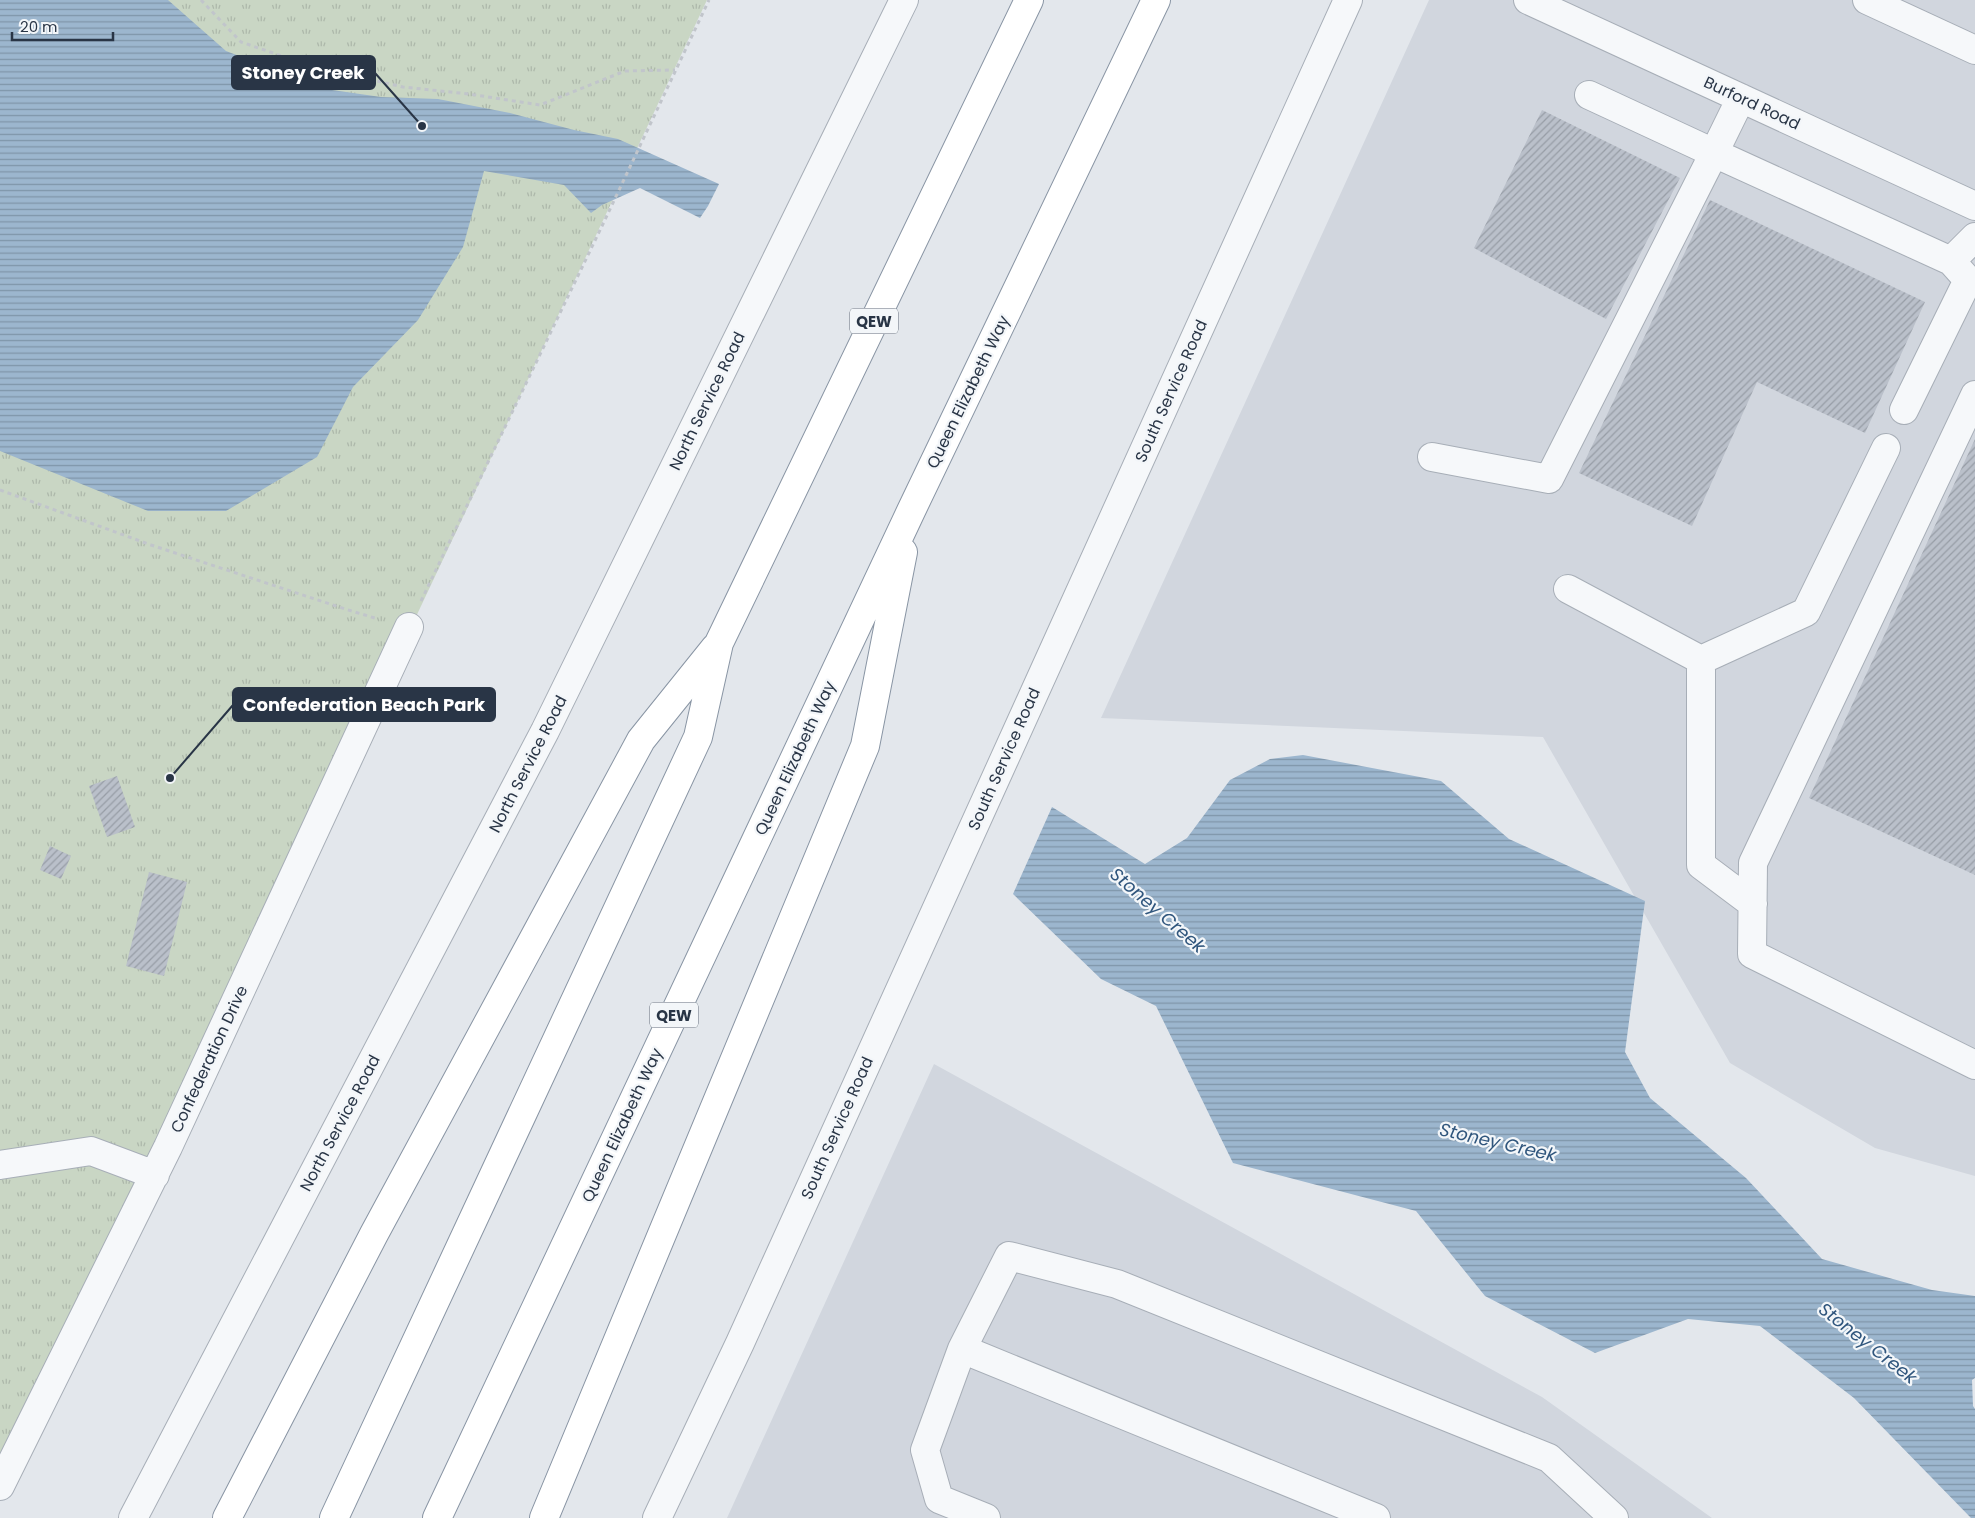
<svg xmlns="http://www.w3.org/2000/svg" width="1975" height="1518" font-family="Poppins,sans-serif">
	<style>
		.built { fill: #d1d6de }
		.park { fill: url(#park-tufts) }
		.water { fill: url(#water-rules) }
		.building { fill: url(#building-hatch) }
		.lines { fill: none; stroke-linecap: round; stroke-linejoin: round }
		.minor-casing { stroke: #a7aeb7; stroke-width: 30 }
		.highway-casing { stroke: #8995a4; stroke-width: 30 }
		.path { stroke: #c1c5cb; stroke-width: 3; stroke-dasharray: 4 4; stroke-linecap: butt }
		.minor { stroke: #f6f8fa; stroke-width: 28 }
		.highway { stroke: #fff; stroke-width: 28 }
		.labels { text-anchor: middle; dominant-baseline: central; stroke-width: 4.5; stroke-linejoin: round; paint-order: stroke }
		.shield { fill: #f3f6f9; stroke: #666f7c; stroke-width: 1 }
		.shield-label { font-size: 15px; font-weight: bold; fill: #293546 }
		.street-label { font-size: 16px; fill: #293546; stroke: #f3f6f9 }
		.water-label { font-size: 18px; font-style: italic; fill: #30567d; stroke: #f3f6f9 }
		.leader { fill: none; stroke: #293546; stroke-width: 2 }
		.callout-dot { fill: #293546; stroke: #f3f6f9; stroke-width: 2 }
		.callout { fill: #293546; stroke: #293546; stroke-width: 2 }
		.callout-label { font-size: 18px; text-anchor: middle; font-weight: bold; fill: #fff }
	</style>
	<defs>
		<pattern id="park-tufts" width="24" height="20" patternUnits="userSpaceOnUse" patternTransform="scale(1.25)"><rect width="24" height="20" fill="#c9d6c4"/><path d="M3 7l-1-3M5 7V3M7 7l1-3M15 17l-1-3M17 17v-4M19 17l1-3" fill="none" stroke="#adb8aa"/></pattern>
		<pattern id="water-rules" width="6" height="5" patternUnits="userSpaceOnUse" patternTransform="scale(1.25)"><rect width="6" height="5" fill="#9cb6ce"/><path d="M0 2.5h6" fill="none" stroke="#7f95a9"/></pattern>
		<pattern id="building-hatch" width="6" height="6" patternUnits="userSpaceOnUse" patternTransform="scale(1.25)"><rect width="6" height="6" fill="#bac0ca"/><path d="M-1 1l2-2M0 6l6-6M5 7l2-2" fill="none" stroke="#979da6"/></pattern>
	</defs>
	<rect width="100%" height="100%" fill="#e3e7ec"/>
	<path class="built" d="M 1429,0 L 1975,0 L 1975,1176 L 1875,1148 L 1730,1063 L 1543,737 L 1101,718 Z
		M 934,1064 L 1542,1397 L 1712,1518 L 727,1518 Z"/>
	<path class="park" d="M 0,0 L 707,0 L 52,1388 L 0,1458 Z"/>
	<path class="water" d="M 0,0 L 168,0 L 226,51 L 325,89 L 381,97 L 438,99 L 510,113 L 574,130 L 618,139 L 719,184 L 708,206 L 700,218 L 640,188 L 602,205 L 591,213 L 564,185 L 484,171 L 463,247 L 418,320 L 353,387 L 317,457 L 226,511 L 148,511 L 0,451 Z
		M 1303,755 L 1441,781 L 1509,839 L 1645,901 L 1625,1052 L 1650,1098 L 1746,1178 L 1822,1259 L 1932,1290 L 1975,1296 L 1975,1378 L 1972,1380 L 1973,1406 L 1975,1409 L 1975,1518 L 1971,1518 L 1854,1398 L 1760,1326 L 1688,1319 L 1595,1353 L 1485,1296 L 1416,1211 L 1233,1163 L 1156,1006 L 1101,979 L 1013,894 L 1052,807 L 1145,864 L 1187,838 L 1230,780 L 1270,759 Z"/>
	<path class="building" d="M 1542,110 L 1680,178 L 1606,319 L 1474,248 Z
		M 1710,200 L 1925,302 L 1865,433 L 1757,382 L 1692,526 L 1579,473 Z
		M 1975,439 L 1975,875 L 1809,798 Z
		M 117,776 L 135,827 L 107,837 L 89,786 Z
		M 50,846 L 71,856 L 61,879 L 40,870 Z
		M 149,872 L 187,882 L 164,976 L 126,966 Z"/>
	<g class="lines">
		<g class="minor-casing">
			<path id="minor" d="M 1528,0 L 1975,206
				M 1867,0 L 1975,50
				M 1741,98 L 1714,153 L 1951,261 L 1975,237
				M 1975,395 L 1753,863 L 1752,954 L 1975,1065
				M 1904,410 L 1968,280 L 1951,261
				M 1432,457 L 1549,479 L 1714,153 L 1589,95
				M 1568,589 L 1701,660 L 1701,865 L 1753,904
				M 1701,660 L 1806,612 L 1886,448
				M 0,1165 L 91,1151 L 155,1175
				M 962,1349 L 1376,1518
				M 0,1486 L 168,1147 L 409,627
				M 133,1518 L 545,731 L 904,0
				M 657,1518 L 740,1343 L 1348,0
				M 986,1518 L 939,1499 L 925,1450 L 962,1349 L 1009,1256 L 1117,1284 L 1549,1458 L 1614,1518"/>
		</g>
		<g class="highway-casing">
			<path id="highway" d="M 227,1518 L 374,1234 L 641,740 L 715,648
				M 334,1518 L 698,737 L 719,643 L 1029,0
				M 437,1518 L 911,511 L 1156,0
				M 544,1518 L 865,746 L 903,552"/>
		</g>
		<path class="path" d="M 201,0 L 241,42 L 308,65 L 403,87 L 469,94 L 540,105 L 625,71 L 675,70
			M 0,490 L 151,545 L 345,609 L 378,619
			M 421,601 L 602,226 L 709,0"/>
		<use href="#minor" class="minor"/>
		<use href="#highway" class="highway"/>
	</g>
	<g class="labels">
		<g class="shield">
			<rect x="850" y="308.5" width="48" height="25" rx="4"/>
			<rect x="650" y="1002.5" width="48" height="25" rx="4"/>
		</g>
		<g class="shield-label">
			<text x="874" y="321">QEW</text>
			<text x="674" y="1015">QEW</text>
		</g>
		<g class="street-label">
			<text transform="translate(1752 103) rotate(25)">Burford Road</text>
			<text transform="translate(1171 391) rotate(-66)">South Service Road</text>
			<text transform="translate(968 392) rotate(-64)">Queen Elizabeth Way</text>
			<text transform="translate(707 401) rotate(-64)">North Service Road</text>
			<text transform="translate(795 758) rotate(-65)">Queen Elizabeth Way</text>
			<text transform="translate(1004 759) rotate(-66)">South Service Road</text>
			<text transform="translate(528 764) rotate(-63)">North Service Road</text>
			<text transform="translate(209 1059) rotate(-65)">Confederation Drive</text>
			<text transform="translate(340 1123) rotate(-62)">North Service Road</text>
			<text transform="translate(622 1125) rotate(-65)">Queen Elizabeth Way</text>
			<text transform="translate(837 1128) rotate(-66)">South Service Road</text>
		</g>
		<g class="water-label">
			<text transform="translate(1158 910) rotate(41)">Stoney Creek</text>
			<text transform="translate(1498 1142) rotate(13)">Stoney Creek</text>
			<text transform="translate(1868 1343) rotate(38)">Stoney Creek</text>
		</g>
	</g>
	<path class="leader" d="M422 126L375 73M170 778L233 705"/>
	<g class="callout-dot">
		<circle cx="422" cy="126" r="5"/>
		<circle cx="170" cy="778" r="5"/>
	</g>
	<g class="callout">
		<rect x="232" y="56" width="143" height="33" rx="5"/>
		<rect x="233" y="688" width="262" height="33" rx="5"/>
	</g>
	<g class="callout-label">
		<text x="303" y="79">Stoney Creek</text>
		<text x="364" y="711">Confederation Beach Park</text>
	</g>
	<path d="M12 32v8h101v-8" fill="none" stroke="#293546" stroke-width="2.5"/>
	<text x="20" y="32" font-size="15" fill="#293546" stroke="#f3f6f9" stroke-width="4" paint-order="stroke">20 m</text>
</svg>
